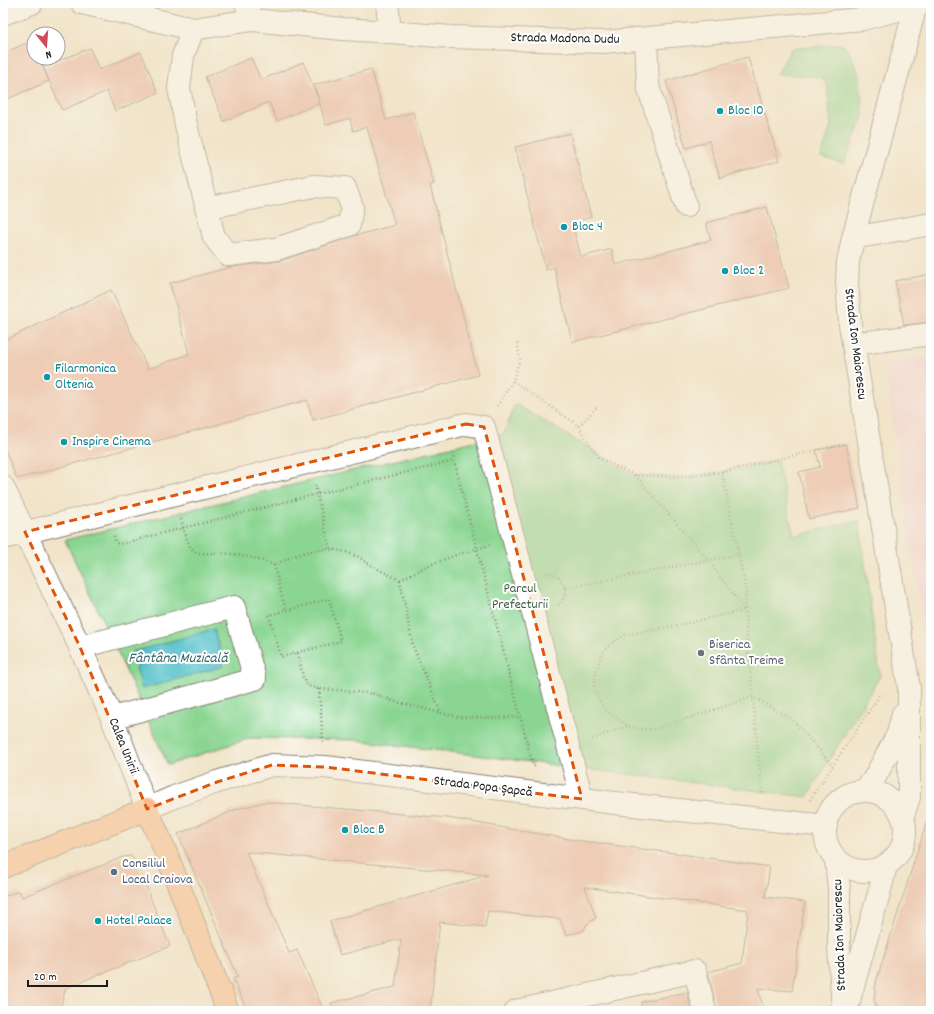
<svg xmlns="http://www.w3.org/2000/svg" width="934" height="1014" font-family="Dekko,sans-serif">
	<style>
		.built { fill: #f5cfda }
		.green { fill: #8bd592; stroke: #547857 }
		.water { fill: #50bec8; stroke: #366d72 }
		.building { fill: #ebb09e }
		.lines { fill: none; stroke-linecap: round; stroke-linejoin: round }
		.minor-casing { stroke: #868072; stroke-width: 24 }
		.major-casing { stroke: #868072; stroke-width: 24 }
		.path { stroke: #868072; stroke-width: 2.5; stroke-dasharray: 1 3; stroke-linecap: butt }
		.minor { stroke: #fff; stroke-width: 22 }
		.major { stroke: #fbbb8c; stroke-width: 22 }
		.marked { fill: none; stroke: #de560d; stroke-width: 3; stroke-dasharray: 8 5; stroke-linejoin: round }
		.culture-dot { fill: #0f9aa8; stroke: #fff; stroke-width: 1.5 }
		.worship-dot { fill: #6b7280; stroke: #fff; stroke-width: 1.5 }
		.service-dot { fill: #5c6f8a; stroke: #fff; stroke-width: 1.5 }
		.labels { text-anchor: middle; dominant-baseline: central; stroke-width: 4; stroke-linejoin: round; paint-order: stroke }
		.street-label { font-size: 14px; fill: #1c1c1c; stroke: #fff }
		.culture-label { font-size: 14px; fill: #0d838f; stroke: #fff; text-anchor: start }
		.park-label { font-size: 14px; fill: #435d45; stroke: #fff }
		.worship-label { font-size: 14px; fill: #5b616d; stroke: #fff; text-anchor: start }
		.service-label { font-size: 14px; fill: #4e5e75; stroke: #fff; text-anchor: start }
		.water-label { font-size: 15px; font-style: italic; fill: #336569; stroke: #fff }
	</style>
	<rect width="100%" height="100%" fill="#fff"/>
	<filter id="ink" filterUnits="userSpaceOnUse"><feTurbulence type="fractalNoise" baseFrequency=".025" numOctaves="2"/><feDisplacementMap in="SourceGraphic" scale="8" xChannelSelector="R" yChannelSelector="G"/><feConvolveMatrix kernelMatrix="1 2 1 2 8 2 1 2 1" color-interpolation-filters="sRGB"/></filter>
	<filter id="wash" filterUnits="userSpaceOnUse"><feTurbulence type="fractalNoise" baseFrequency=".012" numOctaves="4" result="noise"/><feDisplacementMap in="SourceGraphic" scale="16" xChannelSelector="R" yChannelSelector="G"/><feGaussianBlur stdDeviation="0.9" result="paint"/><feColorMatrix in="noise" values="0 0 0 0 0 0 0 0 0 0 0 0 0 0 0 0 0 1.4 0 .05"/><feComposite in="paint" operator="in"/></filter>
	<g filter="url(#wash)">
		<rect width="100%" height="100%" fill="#f1e4c9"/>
		<path class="built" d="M 931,356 L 931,683 L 884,364 Z"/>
		<path class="green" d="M 842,44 L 849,52 L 860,76 L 863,117 L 844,164 L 821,157 L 831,126 L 827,85 L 822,78 L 811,76 L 777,74 L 791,49 Z
			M 515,404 L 635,475 L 678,477 L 722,472 L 777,460 L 794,536 L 859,520 L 880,676 L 807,797 L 356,740 L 250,738 L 168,765 C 135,689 100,614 65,540 L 504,434 Z"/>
		<path class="water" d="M 214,629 L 224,666 L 142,689 L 132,652 Z"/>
		<g id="blocks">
			<path class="building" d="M 32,41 L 34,46 L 34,58 L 39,58 L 49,81 L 3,101 L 3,53 Z
				M 90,48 L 99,70 L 141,52 L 158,93 L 115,111 L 107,91 L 62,110 L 43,67 Z
				M 748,57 L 779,161 L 720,178 L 709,141 L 686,148 L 666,81 Z
				M 251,58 L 261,80 L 303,62 L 320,103 L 277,121 L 269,102 L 224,121 L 205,77 Z
				M 371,69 L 386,120 L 413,112 L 434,184 L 430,185 L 478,375 L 313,420 L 307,400 L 17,479 L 3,445 L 3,341 L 111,290 L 148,369 L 189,354 L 170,283 L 232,267 L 280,261 L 354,236 L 395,225 L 367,127 L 353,131 L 350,118 L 326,125 L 314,85 Z
				M 570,133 L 591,217 L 572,223 L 581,257 L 612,249 L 615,265 L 711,240 L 706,223 L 767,207 L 789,288 L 572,342 L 554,267 L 546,270 L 515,147 Z
				M 931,274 L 931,322 L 904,325 L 895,281 Z
				M 846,444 L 860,508 L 809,519 L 799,472 L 820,467 L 816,450 Z
				M 265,802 L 448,818 L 574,840 L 681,854 L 770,867 L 765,897 L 805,902 L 792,991 L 758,988 L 764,1011 L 717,1011 L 708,972 L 742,963 L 748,910 L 585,887 L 596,918 L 587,924 L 583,931 L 566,935 L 560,919 L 488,911 L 485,927 L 440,922 L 430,1011 L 332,1011 L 331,1003 L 395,987 L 401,939 L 340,955 L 330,921 L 488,875 L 246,852 L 289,953 L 297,950 L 324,1011 L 247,1011 L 233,979 L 238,977 L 178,834 L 237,809 Z
				M 926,824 L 931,825 L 931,1011 L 878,1011 L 874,1000 L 876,982 Z
				M 131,856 L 136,862 L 170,946 L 66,988 L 59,1011 L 3,1011 L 3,897 L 19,891 L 22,897 L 123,857 Z
				M 687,992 L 692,1011 L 642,1011 L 641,1002 Z"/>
		</g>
	</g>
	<g filter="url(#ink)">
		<use href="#blocks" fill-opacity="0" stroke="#868072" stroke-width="1"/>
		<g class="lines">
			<g class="minor-casing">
				<path id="minor" d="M 82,3 L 193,29
					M 246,3 L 252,20
					M 387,3 L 390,32
					M 3,14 L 32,3
					M 646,38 L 648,86 L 686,206
					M 206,208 L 314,186 L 345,188 L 352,207 L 349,225 L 276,249 L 228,255 L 214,237 L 186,125 L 179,88 L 183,56 L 193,29 L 252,20 L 343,29 L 390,32 L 451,37 L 603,42 L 863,19 L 924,3
					M 853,238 L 931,224
					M 853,344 L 931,334
					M 3,487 L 80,647 L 112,718 L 147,809 L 174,797 L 217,782 L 272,765 L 325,767 L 615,803 L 826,826
					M 3,538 L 175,495 L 466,424 L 484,427 L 582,799
					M 80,647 L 234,607 L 255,679 L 112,718
					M 864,791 L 874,779 L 898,734 L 903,714
					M825 831a40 40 0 1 1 80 0a40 40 0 1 1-80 0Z
					M 903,816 L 909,797 L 909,688 L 850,324 L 847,282 L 848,262 L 853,238 L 916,5
					M 836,859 L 839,890 L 839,947 L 843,1011
					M 848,1004 L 881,886 L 886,865
					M 516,1011 L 695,971 L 705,1011"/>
			</g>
			<g class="major-casing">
				<path id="major" d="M 3,867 L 147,809 L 166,853 L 228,1011"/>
			</g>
			<path class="path" d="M 513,381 L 579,426 L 588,442 L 599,458 L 635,475 L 678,477 L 722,472 L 746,590 L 745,610 L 746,627 L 762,794
				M 497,406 L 513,381 L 520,359 L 517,340
				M 579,426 L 598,406
				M 452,453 L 533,766 L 536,766
				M 722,472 L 844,444
				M 635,475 L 708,560 L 745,610 L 679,625 L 625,635 L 609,645 L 601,656 L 596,671 L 594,686 L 598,698 L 605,710 L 628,726 L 641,729 L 655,729 L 753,697 L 793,720 L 833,766
				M 315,485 L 330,549
				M 181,519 C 183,526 187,544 192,549 C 198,555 208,553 216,553 C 235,553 256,558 274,565 C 300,552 326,543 354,555 C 359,556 363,560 367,563 C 378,569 389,575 400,580
				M 114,536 L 116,543 L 120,544 L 317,494 L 454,461
				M 274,565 L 279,587 L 286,610
				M 547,573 C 560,573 569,587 563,599 C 561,602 560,604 557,606
				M 400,580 L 413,646 L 441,713 L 458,717 L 495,718 L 521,717
				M 400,580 C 428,564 459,553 490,545
				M 566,588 L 739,554
				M 329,599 L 341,641 L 281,657 L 269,615 Z
				M 298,653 L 303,677 L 308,686 L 319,689 L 338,690 L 375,694 L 393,701 L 441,713
				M 319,689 L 323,742
				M 592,739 L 628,726
				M 810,800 L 879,696 L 884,693"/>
			<use href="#minor" class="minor"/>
			<use href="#major" class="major"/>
		</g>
	</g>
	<path d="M0 0H934V1014H0ZM 466,424 L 484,427 L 582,799 L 325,767 L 272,765 L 217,782 L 147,809 L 80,647 L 25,532 Z" fill="#f1e4c9" fill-opacity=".55" fill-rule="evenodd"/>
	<path class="marked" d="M 466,424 L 484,427 L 582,799 L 325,767 L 272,765 L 217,782 L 147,809 L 80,647 L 25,532 Z"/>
	<g class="culture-dot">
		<circle cx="720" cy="111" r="4"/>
		<circle cx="564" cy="227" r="4"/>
		<circle cx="725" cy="271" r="4"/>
		<circle cx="47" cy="377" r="4"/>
		<circle cx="64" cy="442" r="4"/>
		<circle cx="345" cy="830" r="4"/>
		<circle cx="98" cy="921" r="4"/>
	</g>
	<circle class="worship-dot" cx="701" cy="653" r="4"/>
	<circle class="service-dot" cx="114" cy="872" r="4"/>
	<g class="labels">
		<g class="street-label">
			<text transform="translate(565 39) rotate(1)">Strada Madona Dudu</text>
			<text transform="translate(855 344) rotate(83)">Strada Ion Maiorescu</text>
			<text transform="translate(123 746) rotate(68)">Calea Unirii</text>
			<text transform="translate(483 787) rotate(7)">Strada Popa Șapcă</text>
			<text transform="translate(840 935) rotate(-92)">Strada Ion Maiorescu</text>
		</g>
		<g class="culture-label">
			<text x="728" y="111">Bloc 10</text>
			<text x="572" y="227">Bloc 4</text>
			<text x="733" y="271">Bloc 2</text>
			<text x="55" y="369">Filarmonica<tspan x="55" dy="16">Oltenia</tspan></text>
			<text x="72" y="442">Inspire Cinema</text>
			<text x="353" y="830">Bloc B</text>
			<text x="106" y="921">Hotel Palace</text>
		</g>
		<g class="park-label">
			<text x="520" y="589">Parcul<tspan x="520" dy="16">Prefecturii</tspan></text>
		</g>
		<g class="worship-label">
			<text x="709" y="645">Biserica<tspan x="709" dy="16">Sfânta Treime</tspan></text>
		</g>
		<g class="service-label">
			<text x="122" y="864">Consiliul<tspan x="122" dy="16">Local Craiova</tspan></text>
		</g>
		<g class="water-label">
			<text x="178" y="659">Fântâna Muzicală</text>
		</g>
	</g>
	<rect width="934" height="1014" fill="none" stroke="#fff" stroke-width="16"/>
	<g transform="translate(46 46) rotate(163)"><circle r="19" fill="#ffffff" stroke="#a4a4a4"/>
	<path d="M0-3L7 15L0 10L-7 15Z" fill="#d1495b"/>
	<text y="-6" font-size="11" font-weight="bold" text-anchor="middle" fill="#1c1c1c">N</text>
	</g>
	<path d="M28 980v6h79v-6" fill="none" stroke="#1c1c1c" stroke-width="2"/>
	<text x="34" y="980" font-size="12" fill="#1c1c1c" stroke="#ffffff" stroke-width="3" paint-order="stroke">20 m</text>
</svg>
